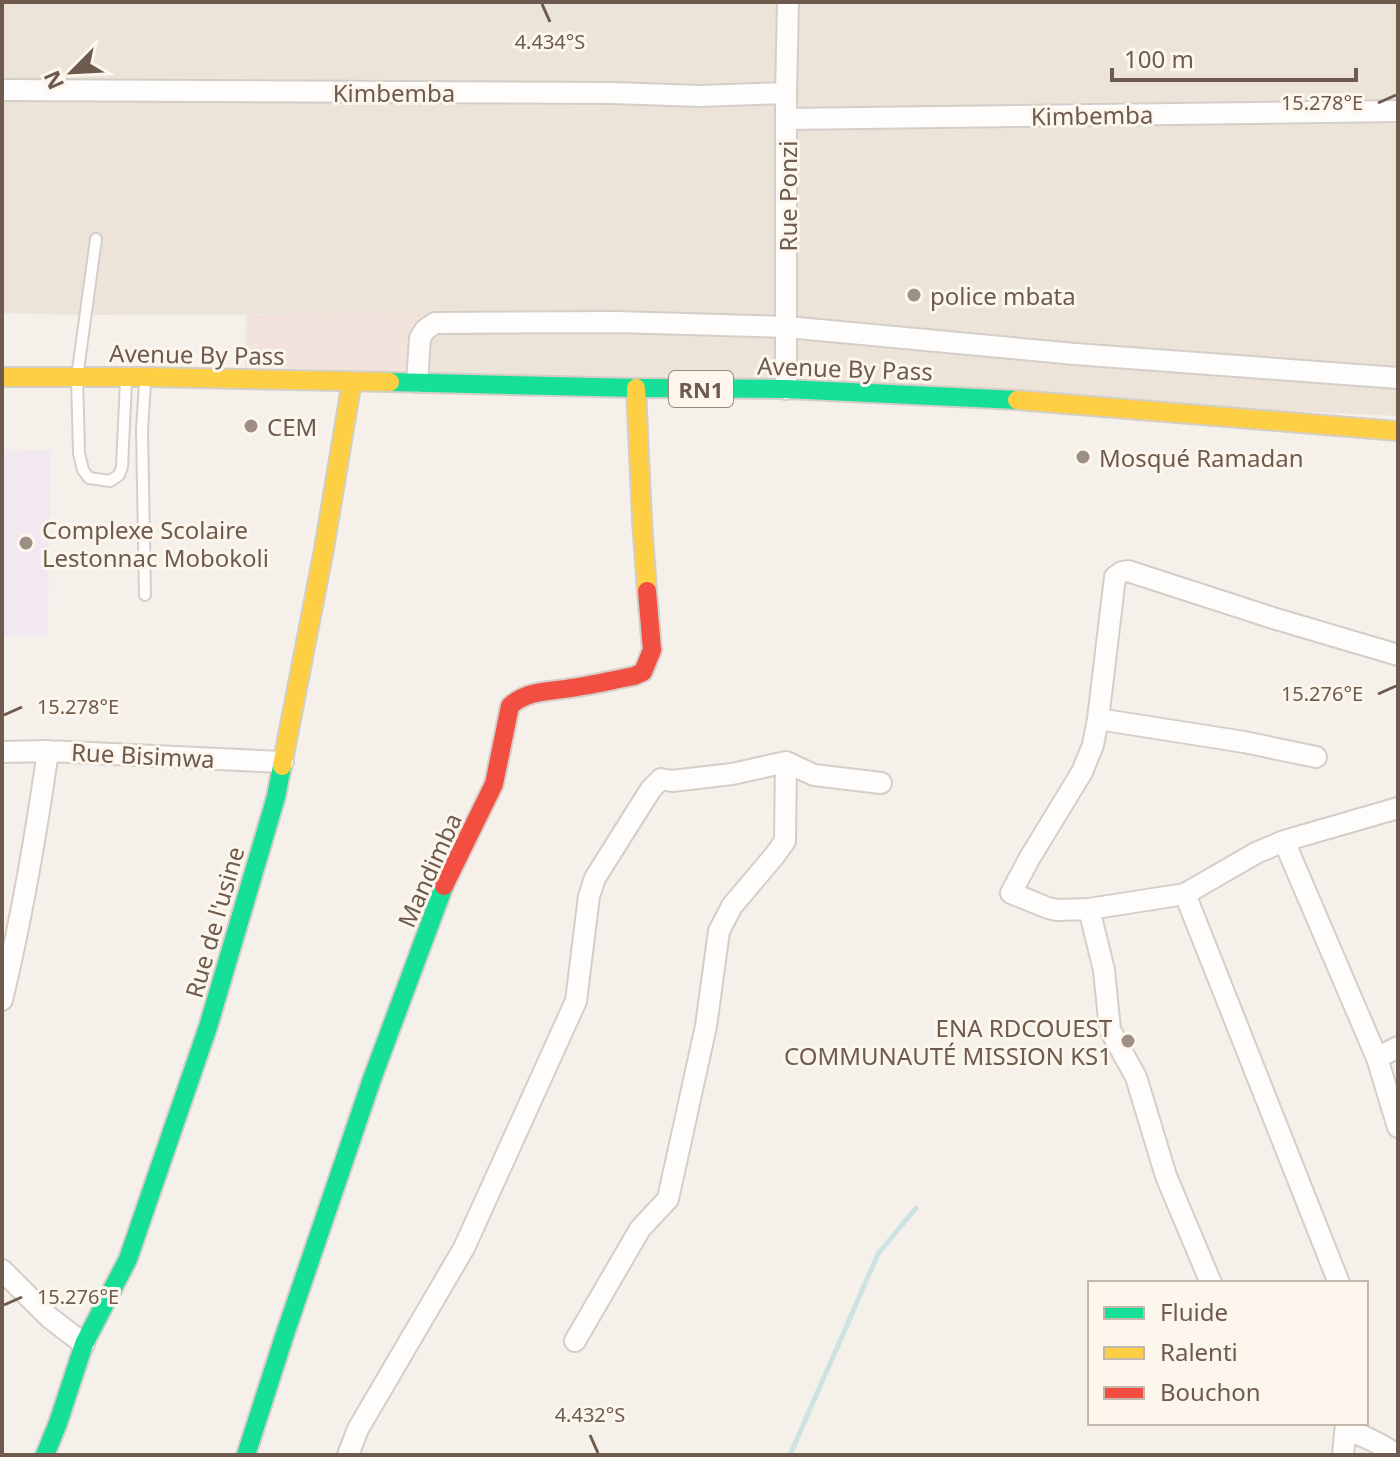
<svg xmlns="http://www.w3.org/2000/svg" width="1400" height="1457" font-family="'Noto Sans',sans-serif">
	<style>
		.residential { fill: #ede4d9 }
		.commercial { fill: #f2e4dc }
		.education { fill: #f2e9f0 }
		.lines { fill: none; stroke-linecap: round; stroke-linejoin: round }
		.stream { stroke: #cee2e3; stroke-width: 5 }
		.lane-casing { stroke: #d4cec9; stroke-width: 14 }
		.street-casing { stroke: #d4cec9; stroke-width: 24 }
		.fast-casing { stroke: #d4cec7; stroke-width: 22 }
		.slow-casing { stroke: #d4cec7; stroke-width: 22 }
		.jam-casing { stroke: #d4cec7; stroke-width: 22 }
		.lane { stroke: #fefdfc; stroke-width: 10 }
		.street { stroke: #fefdfc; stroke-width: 20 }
		.fast { stroke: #16e098; stroke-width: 18 }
		.slow { stroke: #ffcf43; stroke-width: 18 }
		.jam { stroke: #f24e42; stroke-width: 18 }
		.ticks { fill: none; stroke: #6f5a4e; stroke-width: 3 }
		.poi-dot { fill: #9e8f85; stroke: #fcf6ec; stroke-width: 3 }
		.labels { text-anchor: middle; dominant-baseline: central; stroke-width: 6; stroke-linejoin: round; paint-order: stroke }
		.shield { fill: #fcf6ec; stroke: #99897d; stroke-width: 2 }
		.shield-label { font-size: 22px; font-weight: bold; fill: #6f5a4e }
		.street-label { font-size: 24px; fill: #6f5a4e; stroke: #fcf6ec }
		.poi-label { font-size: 24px; fill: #6f5a4e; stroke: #fcf6ec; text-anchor: start }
		.ticks-label { font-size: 20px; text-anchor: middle; fill: #6f5a4e; stroke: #fcf6ec; stroke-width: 6; stroke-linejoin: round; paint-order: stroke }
	</style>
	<rect width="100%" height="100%" fill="#f5f1ea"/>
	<path class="residential" d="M 2,2 L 1398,2 L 1398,416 L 415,373 L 417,314 L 74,315 L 2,313 Z"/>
	<path class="commercial" d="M 417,314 L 415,373 L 245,367 L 246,315 Z"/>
	<path class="education" d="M 2,449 L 51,450 L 48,636 L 2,636 Z"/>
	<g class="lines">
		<path class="stream" d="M 790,1455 L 878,1254 L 916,1208"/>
		<g class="lane-casing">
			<path id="lane" d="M 96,239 L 77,377 L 79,453 L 83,470 L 89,478 L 110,481 L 119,475 L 122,467 L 126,381
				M 145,595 L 142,430 L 145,383"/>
		</g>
		<g class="street-casing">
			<path id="street" d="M 2,90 L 612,93 L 700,96 L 786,93
				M 786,119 L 1398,111
				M 417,382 L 420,338 L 425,330 L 435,323 L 616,322 L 787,327 L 1075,354 L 1398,378
				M 786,389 L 786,93 L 788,2
				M 1398,655 L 1273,618 L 1128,571 L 1122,572 L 1115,577 L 1098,719 L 1093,745 L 1082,772 L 1029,859 L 1011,893 L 1048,908 L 1057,910 L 1089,909 L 1185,894 L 1256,853 L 1284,841 L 1398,808
				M 1098,719 L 1244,742 L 1316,757
				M 2,752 L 48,751 L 283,762
				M 1284,841 L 1377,1058 L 1398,1127
				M 1185,894 L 1339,1283
				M 1089,909 L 1104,970 L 1110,1030 L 1136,1077 L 1166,1176 L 1211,1283
				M 2,1000 C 22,917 36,835 48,751
				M 1377,1058 L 1398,1047
				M 2,1270 L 50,1318 L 84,1344
				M 575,1341 L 640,1229 L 668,1199 L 706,1026 L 719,931 L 732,906 L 775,855 L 785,841 L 786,762
				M 1346,1428 C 1362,1437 1381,1442 1396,1455
				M 348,1455 L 358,1429 L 464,1248 L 576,1001 L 589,896 L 595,878 L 651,789 L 661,779 L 672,781 L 732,774 L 786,762 L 814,775 L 881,783
				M 1343,1455 L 1346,1423"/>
		</g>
		<g class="fast-casing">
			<path id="fast" d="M 390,382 L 636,388 L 786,389 L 1017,400
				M 45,1455 L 58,1423 L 84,1344 L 128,1259 L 208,1027 L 276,797 L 282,766
				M 246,1455 L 284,1337 L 372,1079 L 444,886"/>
		</g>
		<g class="slow-casing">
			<path id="slow" d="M 2,377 L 146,377 L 390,382
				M 636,388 L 642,520 L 647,591
				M 1017,400 L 1398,431
				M 282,766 L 324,549 L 352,381"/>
		</g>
		<g class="jam-casing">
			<path id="jam" d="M 444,886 L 494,784 L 510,706 C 528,690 548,692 571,688 C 592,685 613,680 634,676 L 643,672 L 652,650 L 647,591"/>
		</g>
		<use href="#lane" class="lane"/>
		<use href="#street" class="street"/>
		<use href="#fast" class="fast"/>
		<use href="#slow" class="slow"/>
		<use href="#jam" class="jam"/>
	</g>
	<path class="ticks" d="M 542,4 L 550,22M 1378,103 L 1396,95M 1378,694 L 1396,686M 4,715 L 22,707M 4,1305 L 22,1297M 590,1435 L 598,1453"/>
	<g class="poi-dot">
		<circle cx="914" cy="295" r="8"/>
		<circle cx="251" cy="426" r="8"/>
		<circle cx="1083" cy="457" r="8"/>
		<circle cx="26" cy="543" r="8"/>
		<circle cx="1128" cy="1041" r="8"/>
	</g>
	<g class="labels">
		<rect class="shield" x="669" y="371" width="64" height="36" rx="6"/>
		<g class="shield-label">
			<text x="701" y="389">RN1</text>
		</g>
		<g class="street-label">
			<text x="394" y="92">Kimbemba</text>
			<text transform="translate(1092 115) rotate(-1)">Kimbemba</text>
			<text transform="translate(787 196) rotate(-90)">Rue Ponzi</text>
			<text transform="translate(197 354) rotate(1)">Avenue By Pass</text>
			<text transform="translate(845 368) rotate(2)">Avenue By Pass</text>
			<text transform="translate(143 755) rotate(3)">Rue Bisimwa</text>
			<text transform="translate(429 870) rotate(-66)">Mandimba</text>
			<text transform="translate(214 922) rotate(-74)">Rue de l'usine</text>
		</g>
		<g class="poi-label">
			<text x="930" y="295">police mbata</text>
			<text x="267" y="426">CEM</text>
			<text x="1099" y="457">Mosqué Ramadan</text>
			<text x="42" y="529">Complexe Scolaire<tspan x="42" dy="28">Lestonnac Mobokoli</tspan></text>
			<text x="1112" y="1027" text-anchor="end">ENA RDCOUEST<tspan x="1112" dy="28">COMMUNAUTÉ MISSION KS1</tspan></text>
		</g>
	</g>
	<g class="ticks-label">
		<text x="550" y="49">4.434°S</text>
		<text x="1322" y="110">15.278°E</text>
		<text x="1322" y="701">15.276°E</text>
		<text x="78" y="714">15.278°E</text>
		<text x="78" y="1304">15.276°E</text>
		<text x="590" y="1422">4.432°S</text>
	</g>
	<rect width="1400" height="1457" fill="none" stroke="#6f5a4e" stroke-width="8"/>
	<rect x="1088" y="1281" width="280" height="144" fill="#fcf6ec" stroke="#c4b8ad" stroke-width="2"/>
	<rect x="1104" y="1307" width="40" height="12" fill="#16e098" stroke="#c4b8ad" stroke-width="2"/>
	<text x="1160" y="1321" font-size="24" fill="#6f5a4e">Fluide</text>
	<rect x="1104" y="1347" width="40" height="12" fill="#ffcf43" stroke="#c4b8ad" stroke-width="2"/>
	<text x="1160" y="1361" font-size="24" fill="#6f5a4e">Ralenti</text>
	<rect x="1104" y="1387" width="40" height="12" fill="#f24e42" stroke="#c4b8ad" stroke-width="2"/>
	<text x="1160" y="1401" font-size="24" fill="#6f5a4e">Bouchon</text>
	<g transform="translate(72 72) rotate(246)" stroke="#fcf6ec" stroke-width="6" paint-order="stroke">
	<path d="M0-6L14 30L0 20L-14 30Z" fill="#6f5a4e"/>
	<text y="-12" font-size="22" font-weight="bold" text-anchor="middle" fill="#6f5a4e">N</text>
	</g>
	<path d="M1112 68v12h244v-12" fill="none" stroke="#6f5a4e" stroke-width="4"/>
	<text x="1124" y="68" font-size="24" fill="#6f5a4e" stroke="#fcf6ec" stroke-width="6" paint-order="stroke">100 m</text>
</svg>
